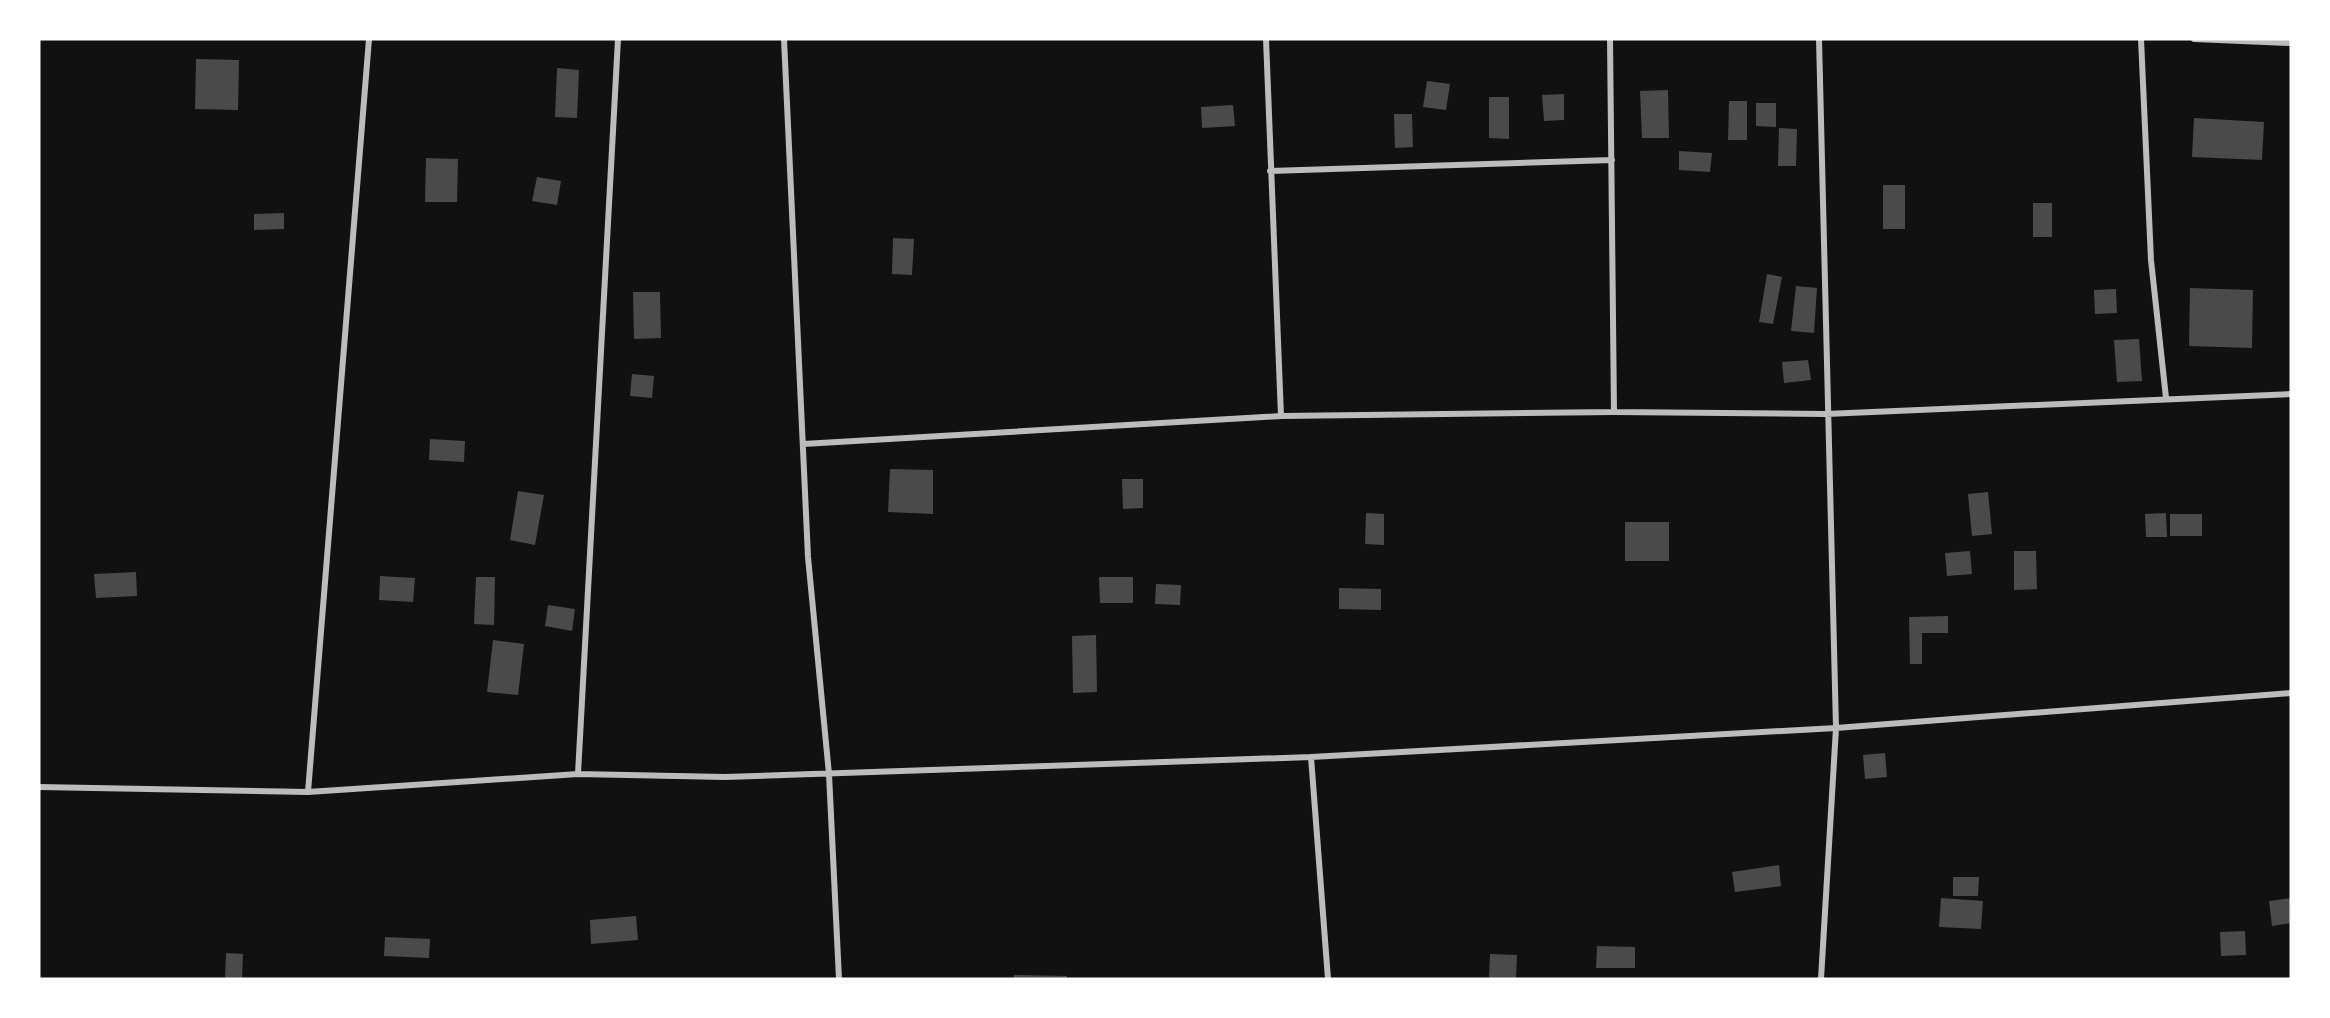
<svg xmlns="http://www.w3.org/2000/svg" width="2330" height="1018" font-family="'Noto Sans',sans-serif">
	<style>
		.building { fill: #4a4a4a }
		.lines { fill: none; stroke-linecap: round; stroke-linejoin: round }
		.minor { stroke: #bcbcbc; stroke-width: 6 }
	</style>
	<rect width="100%" height="100%" fill="#111"/>
	<path class="building" d="M 196,59 L 239,60 L 238,110 L 195,109 Z
		M 557,68 L 579,70 L 577,118 L 555,117 Z
		M 1427,81 L 1450,84 L 1446,110 L 1423,107 Z
		M 1668,90 L 1669,138 L 1642,138 L 1640,91 Z
		M 1564,94 L 1564,120 L 1544,121 L 1542,95 Z
		M 1489,97 L 1509,97 L 1509,139 L 1489,138 Z
		M 1729,101 L 1747,101 L 1747,140 L 1728,140 Z
		M 1756,103 L 1776,103 L 1776,127 L 1756,126 Z
		M 1233,105 L 1235,126 L 1202,128 L 1201,107 Z
		M 1394,114 L 1412,114 L 1413,147 L 1395,148 Z
		M 2194,118 L 2264,122 L 2262,160 L 2192,157 Z
		M 1779,128 L 1797,129 L 1796,166 L 1778,166 Z
		M 1679,151 L 1712,153 L 1710,172 L 1679,170 Z
		M 426,158 L 458,159 L 457,202 L 425,202 Z
		M 537,177 L 561,181 L 557,205 L 532,201 Z
		M 1883,185 L 1905,185 L 1905,229 L 1883,229 Z
		M 2033,203 L 2052,203 L 2052,237 L 2033,237 Z
		M 284,213 L 284,229 L 254,230 L 254,214 Z
		M 893,238 L 914,239 L 912,275 L 892,274 Z
		M 1767,274 L 1782,277 L 1773,324 L 1759,322 Z
		M 1796,286 L 1817,288 L 1814,333 L 1791,331 Z
		M 2190,288 L 2253,290 L 2252,348 L 2189,346 Z
		M 2116,289 L 2117,313 L 2095,314 L 2094,290 Z
		M 633,292 L 660,292 L 661,338 L 634,339 Z
		M 2139,339 L 2142,381 L 2117,382 L 2114,340 Z
		M 1808,360 L 1811,380 L 1784,383 L 1782,362 Z
		M 632,374 L 654,376 L 652,398 L 630,396 Z
		M 430,439 L 465,441 L 464,462 L 429,460 Z
		M 890,469 L 933,470 L 933,514 L 888,512 Z
		M 1122,479 L 1143,479 L 1143,508 L 1123,509 Z
		M 518,491 L 544,495 L 535,545 L 510,540 Z
		M 1988,492 L 1992,534 L 1972,536 L 1968,494 Z
		M 1366,513 L 1384,514 L 1384,545 L 1365,544 Z
		M 2166,513 L 2167,537 L 2146,537 L 2145,514 Z
		M 2170,514 L 2202,514 L 2202,536 L 2170,536 Z
		M 1625,522 L 1669,522 L 1669,561 L 1625,561 Z
		M 1970,551 L 1972,574 L 1947,576 L 1945,553 Z
		M 2014,551 L 2036,551 L 2037,589 L 2014,590 Z
		M 136,572 L 137,596 L 96,598 L 94,574 Z
		M 380,576 L 415,578 L 413,602 L 379,600 Z
		M 476,577 L 495,577 L 494,625 L 474,624 Z
		M 1099,577 L 1133,577 L 1133,603 L 1100,603 Z
		M 1156,584 L 1181,585 L 1180,605 L 1155,604 Z
		M 1339,588 L 1381,589 L 1381,610 L 1339,609 Z
		M 548,605 L 575,609 L 572,631 L 545,626 Z
		M 1948,616 L 1948,633 L 1922,633 L 1922,664 L 1910,664 L 1909,617 Z
		M 1096,635 L 1097,692 L 1073,693 L 1072,636 Z
		M 493,640 L 524,644 L 518,695 L 487,692 Z
		M 1885,753 L 1887,777 L 1865,779 L 1863,755 Z
		M 1779,865 L 1781,886 L 1735,892 L 1732,872 Z
		M 1953,877 L 1979,877 L 1978,896 L 1953,896 Z
		M 1941,898 L 1983,901 L 1981,929 L 1939,927 Z
		M 2291,898 L 2291,923 L 2272,926 L 2269,901 Z
		M 636,916 L 638,940 L 591,944 L 590,920 Z
		M 2245,931 L 2246,955 L 2221,956 L 2220,932 Z
		M 385,937 L 430,939 L 429,958 L 384,956 Z
		M 1597,946 L 1635,947 L 1635,968 L 1596,968 Z
		M 226,953 L 243,954 L 242,979 L 225,979 Z
		M 1490,954 L 1517,955 L 1516,979 L 1489,979 Z
		M 1014,975 L 1067,976 L 1067,979 L 1014,979 Z"/>
	<g class="lines">
		<path class="minor" d="M 784,39 L 808,557 L 829,774 L 839,979
			M 1266,39 L 1281,416
			M 1610,39 L 1614,412
			M 1819,39 L 1836,728 L 1821,979
			M 2141,39 L 2151,260 L 2166,398
			M 2194,39 L 2291,43
			M 1270,171 L 1612,160
			M 803,444 L 1281,416 L 1614,412 L 1826,414 L 2291,394
			M 1311,757 L 1328,979
			M 578,774 L 618,39
			M 39,787 L 308,792 L 578,774 L 725,777 L 1311,757 L 1836,728 L 2291,693
			M 308,792 L 369,39"/>
	</g>
	<rect width="2330" height="1018" fill="none" stroke="#ffffff" stroke-width="81"/>
</svg>
